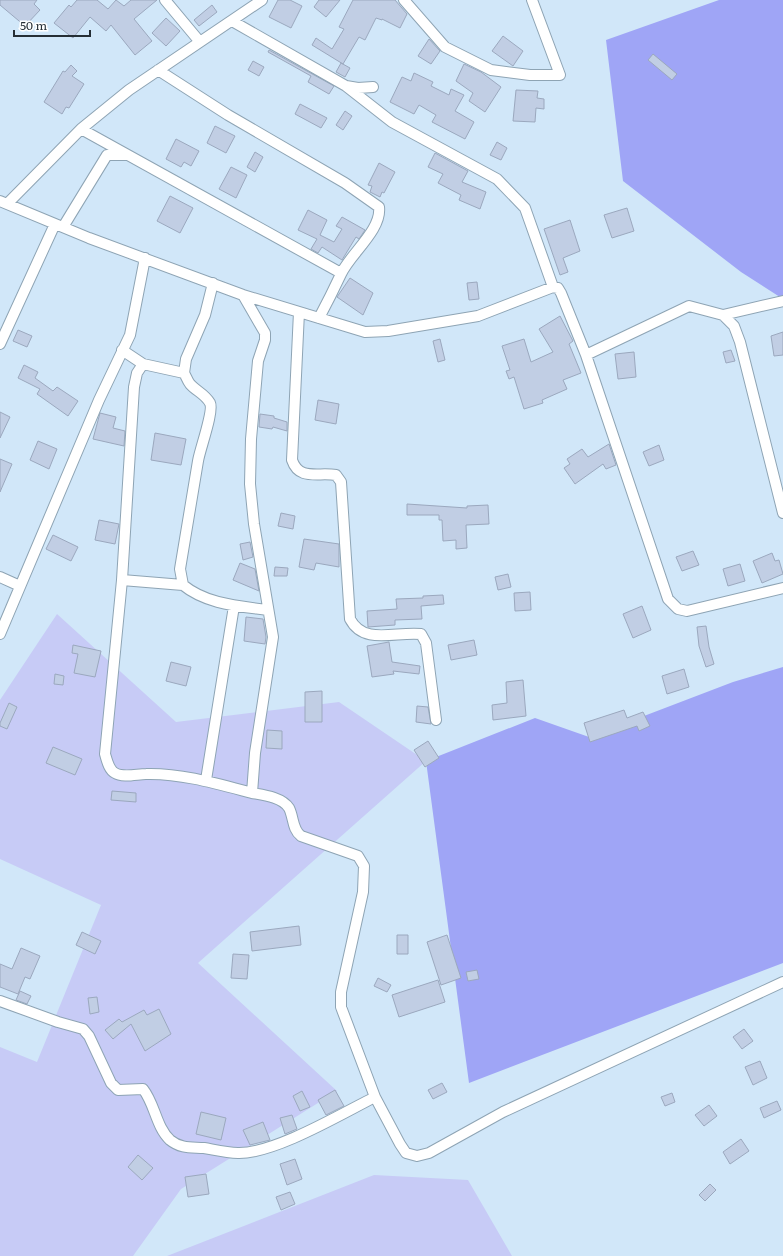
<svg xmlns="http://www.w3.org/2000/svg" width="783" height="1256" font-family="Literata,serif">
	<style>
		.green { fill: #c7cbf6 }
		.forest { fill: #9fa5f6 }
		.building { fill: #c1cee4; stroke: #9ba8be }
		.lines { fill: none; stroke-linecap: round; stroke-linejoin: round }
		.minor-casing { stroke: #8ea4b4; stroke-width: 12 }
		.minor { stroke: #fff; stroke-width: 10 }
	</style>
	<rect width="100%" height="100%" fill="#d1e7f9"/>
	<path class="green" d="M 57,614 L 176,722 L 339,702 L 426,761 L 198,963 L 337,1091 L 181,1189 L 133,1256 L 0,1256 L 0,1047 L 37,1062 L 101,905 L 0,859 L 0,700 Z
		M 374,1175 L 468,1180 L 512,1256 L 167,1256 Z"/>
	<path class="forest" d="M 719,0 L 783,0 L 783,299 L 741,272 L 623,181 L 606,40 Z
		M 783,667 L 783,963 L 469,1083 L 426,761 L 535,718 L 589,737 L 733,682 Z"/>
	<path class="building" d="M 0,0 L 37,0 L 34,4 L 40,10 L 25,26 L 0,5 Z
		M 77,0 L 97,0 L 108,9 L 116,0 L 124,6 L 131,0 L 157,0 L 134,19 L 152,41 L 135,55 L 111,25 L 106,31 L 90,17 L 73,38 L 54,23 L 69,5 L 71,7 Z
		M 278,0 L 290,0 L 302,6 L 291,28 L 269,17 Z
		M 319,0 L 340,0 L 326,17 L 314,7 Z
		M 353,0 L 395,0 L 407,14 L 400,28 L 382,19 L 382,20 L 376,18 L 365,40 L 359,37 L 343,64 L 312,45 L 316,38 L 332,49 L 344,29 L 339,27 Z
		M 212,5 L 217,12 L 199,26 L 194,20 Z
		M 166,18 L 180,31 L 166,46 L 152,33 Z
		M 503,36 L 523,51 L 513,66 L 492,51 Z
		M 429,39 L 440,51 L 431,64 L 418,56 Z
		M 269,50 L 334,86 L 329,94 L 308,82 L 311,76 L 268,52 Z
		M 653,54 L 677,74 L 672,80 L 648,60 Z
		M 253,61 L 264,67 L 259,76 L 248,70 Z
		M 341,63 L 350,68 L 345,77 L 336,72 Z
		M 464,64 L 481,72 L 501,87 L 485,112 L 469,101 L 473,93 L 456,81 Z
		M 71,65 L 77,71 L 72,76 L 84,84 L 69,108 L 66,107 L 62,114 L 44,102 L 63,71 L 65,72 Z
		M 414,73 L 433,82 L 431,86 L 449,95 L 451,89 L 464,95 L 455,111 L 474,122 L 465,139 L 432,122 L 436,115 L 419,105 L 414,114 L 390,102 L 402,77 L 411,81 Z
		M 516,90 L 538,91 L 537,98 L 544,99 L 544,109 L 536,108 L 535,122 L 513,121 Z
		M 300,104 L 327,118 L 321,128 L 295,114 Z
		M 345,111 L 352,116 L 343,130 L 336,125 Z
		M 215,126 L 235,136 L 226,153 L 207,143 Z
		M 176,139 L 199,151 L 191,166 L 184,162 L 181,167 L 166,159 Z
		M 497,142 L 507,148 L 501,160 L 490,155 Z
		M 255,152 L 263,157 L 255,172 L 247,167 Z
		M 435,153 L 468,171 L 462,182 L 486,192 L 480,209 L 459,200 L 461,195 L 438,183 L 443,174 L 428,167 Z
		M 379,163 L 395,172 L 384,193 L 382,192 L 380,197 L 370,192 L 372,186 L 368,185 Z
		M 231,167 L 247,175 L 236,198 L 219,189 Z
		M 170,196 L 193,208 L 180,233 L 157,221 Z
		M 627,208 L 634,231 L 612,238 L 604,215 Z
		M 308,210 L 327,220 L 320,235 L 334,242 L 342,229 L 336,226 L 342,217 L 365,230 L 359,239 L 356,237 L 342,260 L 322,247 L 318,253 L 311,249 L 317,239 L 298,230 Z
		M 570,220 L 580,251 L 563,258 L 568,272 L 560,275 L 544,229 Z
		M 350,278 L 373,293 L 363,315 L 337,297 Z
		M 477,282 L 479,299 L 469,300 L 467,283 Z
		M 560,316 L 573,341 L 569,344 L 581,373 L 563,380 L 567,389 L 542,400 L 543,403 L 524,409 L 514,377 L 509,379 L 506,371 L 510,370 L 502,346 L 524,339 L 531,362 L 553,352 L 539,329 Z
		M 18,330 L 32,336 L 27,347 L 13,341 Z
		M 783,332 L 783,355 L 774,356 L 771,336 Z
		M 440,339 L 445,360 L 438,362 L 433,341 Z
		M 731,350 L 735,361 L 726,363 L 723,352 Z
		M 634,352 L 636,377 L 618,379 L 615,354 Z
		M 24,365 L 38,372 L 35,378 L 53,391 L 57,387 L 78,401 L 68,416 L 37,394 L 40,389 L 18,378 Z
		M 318,400 L 339,404 L 336,424 L 315,420 Z
		M 0,412 L 10,417 L 0,438 Z
		M 100,413 L 116,417 L 113,428 L 125,431 L 124,446 L 93,439 Z
		M 260,414 L 274,416 L 274,418 L 287,422 L 287,431 L 273,427 L 272,429 L 259,427 Z
		M 155,433 L 186,439 L 181,465 L 151,460 Z
		M 38,441 L 57,449 L 49,469 L 30,460 Z
		M 609,444 L 616,465 L 606,469 L 603,464 L 575,484 L 564,468 L 570,464 L 567,459 L 582,449 L 588,457 Z
		M 659,445 L 664,460 L 649,466 L 643,452 Z
		M 0,459 L 12,464 L 0,492 Z
		M 407,504 L 467,508 L 467,506 L 488,505 L 489,524 L 466,525 L 467,548 L 456,549 L 456,540 L 443,541 L 442,520 L 439,520 L 439,515 L 407,515 Z
		M 281,513 L 295,516 L 293,529 L 278,526 Z
		M 99,520 L 119,524 L 115,544 L 95,540 Z
		M 53,535 L 78,547 L 71,561 L 46,549 Z
		M 304,539 L 339,544 L 339,567 L 316,563 L 314,570 L 299,567 Z
		M 250,542 L 253,557 L 243,560 L 240,544 Z
		M 693,551 L 699,565 L 682,571 L 676,557 Z
		M 772,553 L 775,561 L 779,560 L 783,574 L 762,583 L 753,561 Z
		M 240,563 L 255,569 L 259,591 L 233,580 Z
		M 740,564 L 745,581 L 728,586 L 723,569 Z
		M 275,567 L 288,568 L 287,576 L 274,576 Z
		M 508,574 L 511,587 L 498,590 L 495,577 Z
		M 530,592 L 531,610 L 515,611 L 514,593 Z
		M 443,595 L 444,604 L 421,606 L 422,619 L 395,620 L 395,625 L 368,627 L 367,611 L 397,609 L 396,599 L 423,598 L 423,596 Z
		M 642,606 L 651,630 L 633,638 L 623,614 Z
		M 246,617 L 263,619 L 266,637 L 265,644 L 244,641 Z
		M 706,626 L 709,647 L 714,664 L 706,667 L 699,646 L 697,627 Z
		M 474,640 L 477,655 L 451,660 L 448,645 Z
		M 389,642 L 392,662 L 420,666 L 419,674 L 393,671 L 394,674 L 372,677 L 367,646 Z
		M 73,645 L 101,651 L 95,677 L 74,673 L 78,654 L 72,653 Z
		M 171,662 L 191,667 L 186,686 L 166,681 Z
		M 684,669 L 689,687 L 667,694 L 662,676 Z
		M 55,674 L 64,676 L 63,685 L 54,684 Z
		M 523,680 L 526,716 L 493,720 L 492,705 L 507,703 L 506,682 Z
		M 322,691 L 322,722 L 305,722 L 305,692 Z
		M 9,703 L 17,707 L 7,729 L 0,726 L 0,723 Z
		M 417,706 L 428,707 L 431,724 L 416,722 Z
		M 624,710 L 627,718 L 643,712 L 650,726 L 639,731 L 637,726 L 590,742 L 584,723 Z
		M 267,730 L 282,731 L 282,749 L 266,748 Z
		M 428,741 L 439,758 L 425,767 L 414,750 Z
		M 53,747 L 82,759 L 75,775 L 46,763 Z
		M 112,791 L 136,793 L 136,802 L 111,800 Z
		M 299,926 L 301,945 L 252,951 L 250,932 Z
		M 82,932 L 101,941 L 95,954 L 76,945 Z
		M 397,935 L 408,935 L 408,954 L 397,954 Z
		M 447,935 L 461,978 L 441,985 L 427,942 Z
		M 21,948 L 40,956 L 30,979 L 25,977 L 18,994 L 0,987 L 0,964 L 12,969 Z
		M 233,954 L 249,955 L 247,979 L 231,978 Z
		M 477,970 L 479,979 L 468,981 L 466,972 Z
		M 378,978 L 391,985 L 387,992 L 374,986 Z
		M 438,980 L 445,1002 L 399,1017 L 392,995 Z
		M 20,991 L 31,996 L 27,1004 L 16,1000 Z
		M 97,997 L 99,1012 L 90,1014 L 88,998 Z
		M 159,1009 L 171,1034 L 145,1051 L 131,1024 L 113,1039 L 105,1030 L 119,1019 L 122,1022 L 144,1010 L 147,1015 Z
		M 744,1029 L 753,1041 L 742,1049 L 733,1037 Z
		M 760,1061 L 767,1078 L 753,1085 L 745,1067 Z
		M 442,1083 L 447,1092 L 433,1099 L 428,1090 Z
		M 335,1090 L 344,1106 L 326,1115 L 318,1100 Z
		M 302,1091 L 310,1107 L 300,1111 L 293,1096 Z
		M 672,1093 L 675,1102 L 665,1106 L 661,1097 Z
		M 777,1101 L 781,1110 L 764,1118 L 760,1108 Z
		M 709,1105 L 717,1116 L 704,1126 L 695,1115 Z
		M 201,1112 L 226,1118 L 221,1140 L 196,1134 Z
		M 292,1115 L 297,1129 L 285,1134 L 280,1118 Z
		M 263,1122 L 270,1140 L 250,1145 L 243,1130 Z
		M 741,1139 L 749,1151 L 730,1164 L 723,1152 Z
		M 138,1155 L 153,1168 L 142,1180 L 128,1167 Z
		M 295,1159 L 302,1179 L 287,1185 L 280,1164 Z
		M 206,1174 L 209,1194 L 188,1197 L 185,1177 Z
		M 710,1184 L 716,1190 L 705,1201 L 699,1195 Z
		M 290,1192 L 295,1204 L 281,1210 L 276,1197 Z"/>
	<g class="lines">
		<g class="minor-casing">
			<path id="minor" d="M 165,0 L 200,42
				M 404,0 L 445,47 L 491,70 L 530,75 L 560,75 L 532,0
				M 232,21 L 346,86 L 358,88 L 373,87
				M 158,70 L 228,115 L 345,183 L 379,207 C 382,230 350,254 341,274 C 334,289 327,303 319,318
				M 346,86 L 392,122 L 497,179 L 525,208 L 553,287
				M 81,129 L 341,273
				M 0,201 L 89,238 L 243,295 L 365,332 L 388,331 L 478,316 L 553,287 L 558,288 L 561,293 L 586,355 L 668,599 L 678,609 L 687,611 L 783,588
				M 8,203 L 81,129 L 129,90 L 262,0
				M 63,227 L 107,155 L 127,155
				M 213,283 L 205,315 L 186,359 L 184,373 C 186,376 187,380 190,384 C 196,391 205,394 210,403 C 214,411 200,449 198,461 L 180,569 L 183,585 C 206,604 238,606 267,610
				M 243,295 L 265,333 L 265,340 L 258,361 L 251,439 L 250,484 L 254,524 L 273,637 L 255,753 L 252,793 C 263,795 282,797 289,808 C 294,818 292,829 301,836 L 358,856 L 364,866 L 363,892 L 341,992 L 341,1007 L 375,1097 L 400,1144 L 406,1153 L 417,1156 L 429,1153 L 503,1112 L 783,982
				M 299,312 L 292,460 C 299,481 318,472 336,475 L 341,482 L 350,619 C 364,646 396,631 421,634 L 426,643 L 436,720
				M 723,315 L 783,301
				M 0,344 L 55,224
				M 122,350 L 143,364 L 184,373
				M 586,355 L 689,306 L 723,315 L 734,326 L 740,342 L 783,513
				M 143,364 L 137,373 L 134,387 L 122,580 L 105,754 C 107,761 109,770 115,773 C 123,778 137,774 146,774 C 181,773 218,784 252,793
				M 0,577 L 20,586
				M 122,580 L 183,585
				M 0,634 L 99,400 L 130,335 L 145,258
				M 206,780 L 234,606
				M 0,1001 L 58,1022 L 83,1029 L 89,1036 L 111,1083 L 118,1090 L 143,1089 C 155,1104 156,1127 170,1140 C 181,1149 192,1147 204,1148 C 215,1150 227,1153 238,1153 C 274,1154 341,1114 375,1097"/>
		</g>
		<use href="#minor" class="minor"/>
	</g>
	<path d="M14 30v6h76v-6" fill="none" stroke="#252e35" stroke-width="2"/>
	<text x="20" y="30" font-size="12" fill="#252e35" stroke="#ffffff" stroke-width="3" paint-order="stroke">50 m</text>
</svg>
